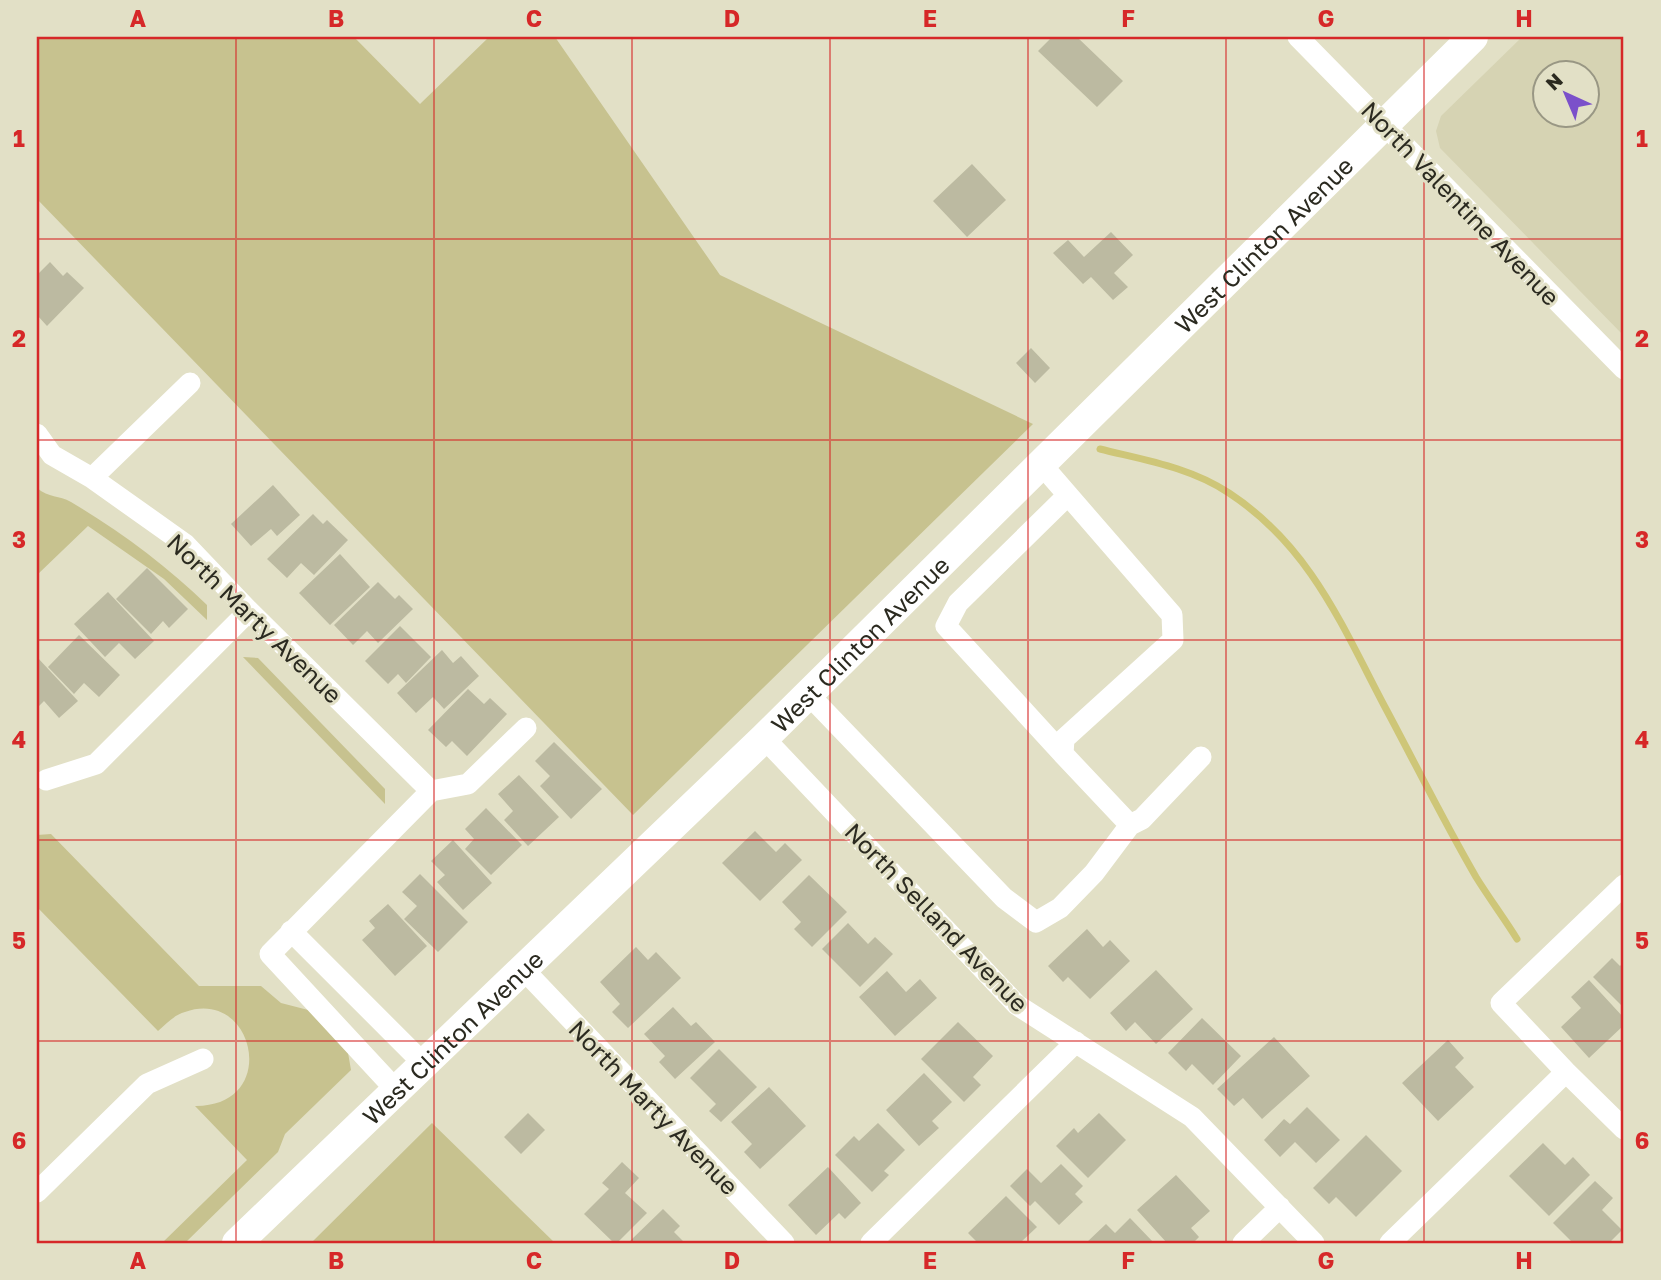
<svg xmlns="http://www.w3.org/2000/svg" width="1661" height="1280" font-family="'Golos Text',sans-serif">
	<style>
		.built { fill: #d6d3b3; fill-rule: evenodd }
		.green { fill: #c7c28f }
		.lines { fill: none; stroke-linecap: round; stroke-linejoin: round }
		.stream { stroke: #cec678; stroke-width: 7 }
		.building { fill: #bcbaa1 }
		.minor { stroke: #fff; stroke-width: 21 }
		.secondary { stroke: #fff; stroke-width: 30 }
		.grid { fill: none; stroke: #d62828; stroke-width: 2; stroke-opacity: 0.55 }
		.labels { text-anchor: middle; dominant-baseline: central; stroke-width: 6; stroke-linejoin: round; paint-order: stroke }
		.street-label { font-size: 24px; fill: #2b2a20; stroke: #e2e0c6 }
		.neatline { fill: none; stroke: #d62828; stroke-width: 2.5 }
		.grid-label { font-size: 23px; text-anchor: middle; font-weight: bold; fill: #d62828 }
	</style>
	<rect width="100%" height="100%" fill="#e2e0c6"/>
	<path class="built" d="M 1522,37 L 1624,37 L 1624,336 L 1440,148 L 1436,131 L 1441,116 ZM 1546,74 L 1588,74 L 1588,116 L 1546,116 Z"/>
	<path class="green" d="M 37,37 L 354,37 L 420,104 L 489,37 L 555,37 L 720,275 L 1033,424 L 633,815 L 37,199 Z
		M 37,488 C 49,498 59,495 71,502 C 120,531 167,566 207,605 L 207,620 L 164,579 L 88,526 L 37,575 Z
		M 243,657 L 258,658 L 385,789 L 385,804 Z
		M 51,834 L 199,986 L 261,986 L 281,1003 L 312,1011 L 347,1047 L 351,1070 L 285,1134 L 278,1152 L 185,1243 L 162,1243 L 247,1160 L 195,1106 C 281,1107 255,987 185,1012 C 174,1015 166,1024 158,1031 L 37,907 L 37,835 Z
		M 432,1123 L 555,1243 L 311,1243 Z"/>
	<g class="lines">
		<path class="stream" d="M 1100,449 C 1144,460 1190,467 1229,493 C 1311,547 1342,626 1386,709 C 1416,765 1444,822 1476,877 C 1489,898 1504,918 1517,939"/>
	</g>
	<path class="building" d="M 1052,37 L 1077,37 L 1123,81 L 1097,107 L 1038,51 Z
		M 972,164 L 1006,200 L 967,237 L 933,201 Z
		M 1111,232 L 1133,255 L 1114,273 L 1128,287 L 1113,300 L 1091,277 L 1083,284 L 1053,253 L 1068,240 L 1084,257 Z
		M 50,262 L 63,276 L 67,272 L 84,288 L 47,326 L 37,315 L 37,275 Z
		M 1031,348 L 1050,368 L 1035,383 L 1016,363 Z
		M 273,485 L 300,515 L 277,536 L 271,529 L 251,546 L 231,524 Z
		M 313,514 L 323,524 L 327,520 L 348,540 L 314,575 L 301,563 L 287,578 L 267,559 Z
		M 340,554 L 370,587 L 330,625 L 299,593 Z
		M 147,568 L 188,609 L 169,628 L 163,621 L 151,634 L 116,599 Z
		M 378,582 L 395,599 L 399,595 L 413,609 L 378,643 L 367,631 L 353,645 L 334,625 Z
		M 108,592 L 154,641 L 135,659 L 119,643 L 105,657 L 74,624 Z
		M 400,626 L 431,657 L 406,683 L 398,674 L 388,684 L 365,661 Z
		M 79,635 L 120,675 L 99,697 L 84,683 L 74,694 L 48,667 Z
		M 442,650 L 453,663 L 461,656 L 479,676 L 444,709 L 433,697 L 416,713 L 397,693 Z
		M 37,657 L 78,701 L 59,718 L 44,701 L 37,708 Z
		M 468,689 L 484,704 L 490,698 L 507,714 L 467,756 L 452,741 L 446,747 L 428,730 Z
		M 554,742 L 602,789 L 571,819 L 540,786 L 550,776 L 535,761 Z
		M 519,775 L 559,817 L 528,846 L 504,820 L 513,811 L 498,794 Z
		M 486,808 L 522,845 L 491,875 L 465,849 L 474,839 L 465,829 Z
		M 755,831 L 776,852 L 785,843 L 802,860 L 760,901 L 722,863 Z
		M 453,840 L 492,883 L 463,910 L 437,882 L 445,875 L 431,861 Z
		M 420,874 L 468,922 L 438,952 L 404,919 L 417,906 L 402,892 Z
		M 809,875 L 847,912 L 812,947 L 794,929 L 801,922 L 782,902 Z
		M 388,904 L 427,946 L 395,976 L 362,940 L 375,928 L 369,921 Z
		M 848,923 L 868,944 L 875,937 L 893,954 L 860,987 L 822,949 Z
		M 1087,929 L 1103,947 L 1110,940 L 1130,961 L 1090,999 L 1068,977 L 1063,982 L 1048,966 Z
		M 636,947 L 648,960 L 656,952 L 681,978 L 628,1028 L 612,1012 L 620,1004 L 600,982 Z
		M 1612,958 L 1620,966 L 1624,962 L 1624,1008 L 1593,977 Z
		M 1156,970 L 1193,1009 L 1156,1044 L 1135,1022 L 1126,1031 L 1110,1013 Z
		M 887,971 L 906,992 L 920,979 L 937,998 L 895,1036 L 859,997 Z
		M 1589,980 L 1624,1018 L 1624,1025 L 1589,1058 L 1561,1027 L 1581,1008 L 1571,997 Z
		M 673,1007 L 691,1026 L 696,1022 L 715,1042 L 675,1079 L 659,1062 L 665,1056 L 644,1034 Z
		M 1202,1018 L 1241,1056 L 1213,1085 L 1192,1064 L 1186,1071 L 1168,1053 Z
		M 958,1022 L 993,1056 L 973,1077 L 981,1085 L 964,1102 L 921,1059 Z
		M 1274,1037 L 1310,1076 L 1262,1119 L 1243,1098 L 1234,1106 L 1217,1089 Z
		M 1448,1040 L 1464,1058 L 1455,1067 L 1474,1087 L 1438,1121 L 1402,1083 Z
		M 719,1049 L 757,1087 L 721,1122 L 709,1111 L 716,1104 L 690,1078 Z
		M 924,1073 L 952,1102 L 932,1121 L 939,1128 L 919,1146 L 886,1110 Z
		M 769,1087 L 806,1126 L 760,1169 L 744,1152 L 752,1144 L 731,1122 Z
		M 1307,1107 L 1340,1140 L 1316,1163 L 1295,1142 L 1280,1157 L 1264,1140 L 1284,1119 L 1290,1124 Z
		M 528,1113 L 545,1130 L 521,1154 L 504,1137 Z
		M 1099,1113 L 1126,1140 L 1088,1178 L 1056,1146 L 1074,1128 L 1078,1133 Z
		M 878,1123 L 905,1150 L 884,1171 L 889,1175 L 872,1192 L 835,1155 L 854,1136 L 859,1141 Z
		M 1366,1135 L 1402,1171 L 1356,1217 L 1336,1197 L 1329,1204 L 1313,1188 Z
		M 1543,1143 L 1565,1165 L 1573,1157 L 1590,1175 L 1549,1216 L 1509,1176 Z
		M 622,1162 L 639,1178 L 625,1193 L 647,1213 L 617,1243 L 614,1243 L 584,1214 L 609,1189 L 602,1183 Z
		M 1061,1164 L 1083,1186 L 1075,1194 L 1083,1202 L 1059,1225 L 1035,1201 L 1030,1206 L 1010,1186 L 1027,1169 L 1041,1183 Z
		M 828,1167 L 861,1203 L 845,1219 L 839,1213 L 816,1235 L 788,1205 Z
		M 1176,1175 L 1210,1211 L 1191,1228 L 1199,1237 L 1193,1243 L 1167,1243 L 1137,1210 Z
		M 1595,1181 L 1613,1198 L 1602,1210 L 1622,1230 L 1609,1243 L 1573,1243 L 1553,1223 Z
		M 1006,1196 L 1037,1227 L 1020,1243 L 978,1243 L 968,1233 Z
		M 663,1209 L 680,1226 L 674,1232 L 685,1243 L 632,1243 L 630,1241 Z
		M 1130,1218 L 1154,1243 L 1086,1243 L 1106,1224 L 1115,1233 Z"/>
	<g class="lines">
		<path class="minor" d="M 1298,37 L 1624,369
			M 37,434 L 52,455 L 92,478 L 185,544 L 249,611 L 431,791
			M 1041,464 L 1172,615 L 1173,640 L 1064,739 L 1063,754 L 1130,825 L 1142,819 L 1201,757
			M 92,478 L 190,383
			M 808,694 L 1004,898 L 1036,922 L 1060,908 L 1094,873 L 1130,825
			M 764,738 L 1017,1005 L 1192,1117 L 1314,1243
			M 1063,754 L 946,626 L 958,603 L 1068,495
			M 46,780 L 96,764 L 249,611
			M 1624,885 L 1501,1003 L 1566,1072 L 1624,1129
			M 291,931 L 424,1064
			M 524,970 L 784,1243
			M 396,1090 L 270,954 L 431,791 L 468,784 L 526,728
			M 37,1192 L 147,1084 L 203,1059
			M 871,1243 L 1076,1042
			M 1243,1243 L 1280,1207
			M 1390,1243 L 1566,1072"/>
		<path class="secondary" id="s1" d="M 237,1243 L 764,738 L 1473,37"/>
	</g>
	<path class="grid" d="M 236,37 L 236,1243M 434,37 L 434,1243M 632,37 L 632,1243M 830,37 L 830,1243M 1028,37 L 1028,1243M 1226,37 L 1226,1243M 1424,37 L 1424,1243M 37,239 L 1624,239M 37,440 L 1624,440M 37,640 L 1624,640M 37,840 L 1624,840M 37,1041 L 1624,1041"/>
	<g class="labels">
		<g class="street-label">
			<text transform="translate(1461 203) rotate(46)">North Valentine Avenue</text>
			<text stroke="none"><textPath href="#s1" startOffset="1432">West Clinton Avenue</textPath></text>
			<text transform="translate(255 618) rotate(44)">North Marty Avenue</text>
			<text stroke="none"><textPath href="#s1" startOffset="864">West Clinton Avenue</textPath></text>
			<text transform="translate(937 917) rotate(46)">North Selland Avenue</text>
			<text stroke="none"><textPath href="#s1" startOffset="298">West Clinton Avenue</textPath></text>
			<text transform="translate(654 1107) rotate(46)">North Marty Avenue</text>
		</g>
	</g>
	<rect width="1661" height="1280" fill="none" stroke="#e2e0c6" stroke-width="77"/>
	<g transform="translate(1566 94) rotate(316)"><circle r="33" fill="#e2e0c6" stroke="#999784" stroke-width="2"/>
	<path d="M0-5L12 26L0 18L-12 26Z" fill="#7b50ca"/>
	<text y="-10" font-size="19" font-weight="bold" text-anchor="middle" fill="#2b2a20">N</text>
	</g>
	<rect x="38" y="38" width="1584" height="1204" class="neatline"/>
	<g class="grid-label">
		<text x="138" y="27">A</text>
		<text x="336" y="27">B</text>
		<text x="534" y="27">C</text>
		<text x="732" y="27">D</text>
		<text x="930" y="27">E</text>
		<text x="1128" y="27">F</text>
		<text x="1326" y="27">G</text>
		<text x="1524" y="27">H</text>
		<text x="19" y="147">1</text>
		<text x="1642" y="147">1</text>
		<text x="19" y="347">2</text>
		<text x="1642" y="347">2</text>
		<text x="19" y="548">3</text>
		<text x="1642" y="548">3</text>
		<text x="19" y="748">4</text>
		<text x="1642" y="748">4</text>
		<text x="19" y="949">5</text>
		<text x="1642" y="949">5</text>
		<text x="19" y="1149">6</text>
		<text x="1642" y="1149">6</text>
		<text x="138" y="1269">A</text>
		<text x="336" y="1269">B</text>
		<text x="534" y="1269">C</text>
		<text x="732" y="1269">D</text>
		<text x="930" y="1269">E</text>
		<text x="1128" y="1269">F</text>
		<text x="1326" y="1269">G</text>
		<text x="1524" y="1269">H</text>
	</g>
</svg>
